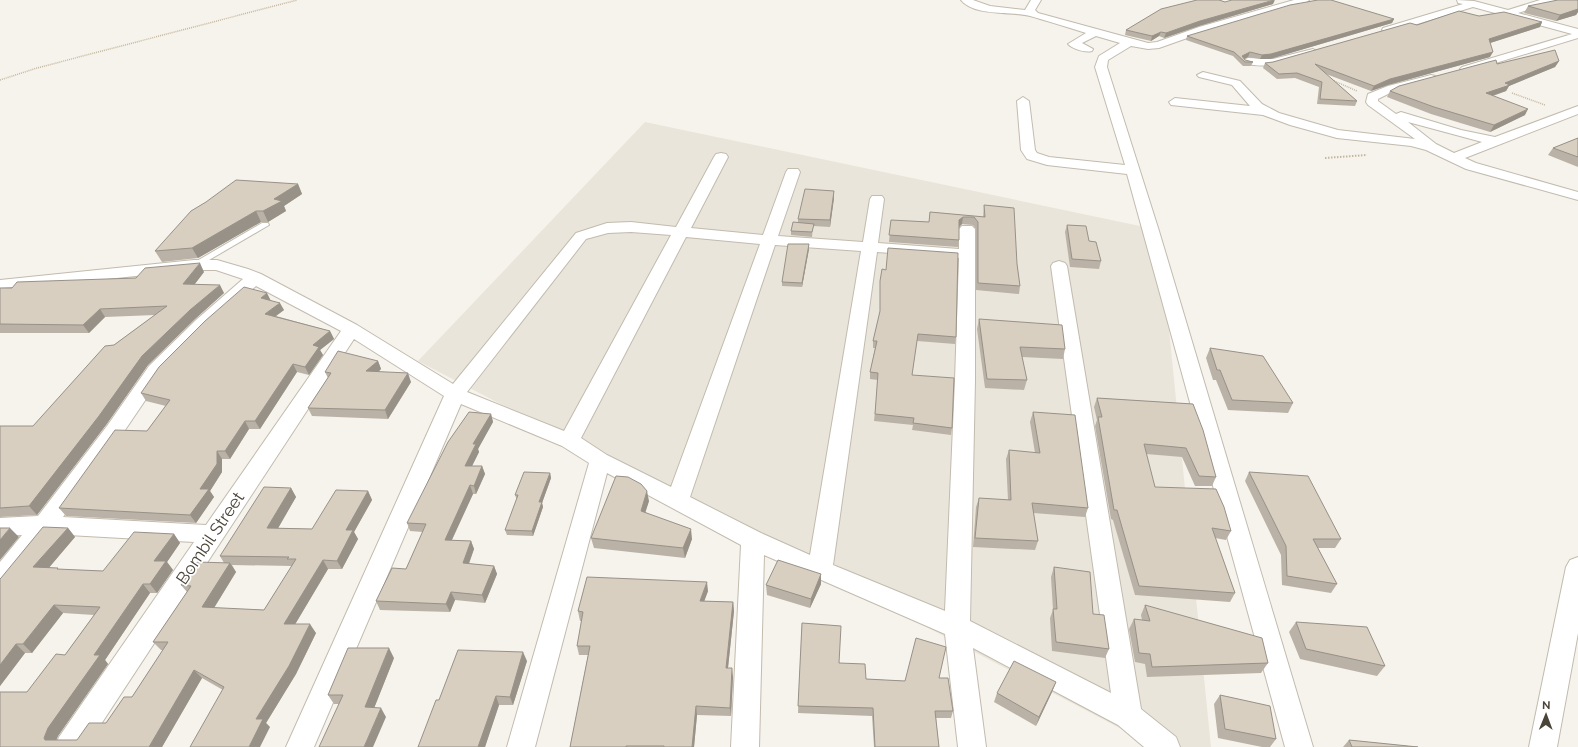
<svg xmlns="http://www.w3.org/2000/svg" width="1578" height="747" font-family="Raleway,sans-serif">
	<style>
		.residential { fill: #eae5da }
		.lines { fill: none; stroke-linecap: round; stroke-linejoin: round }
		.service-casing { stroke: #c2bbae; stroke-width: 2 }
		.minor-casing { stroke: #c2bbae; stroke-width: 2 }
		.path-far1 { stroke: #c4b79f; stroke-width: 1.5; stroke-dasharray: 1 1; stroke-linecap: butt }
		.path { stroke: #c4b79f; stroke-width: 2; stroke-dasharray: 1.5 1.5; stroke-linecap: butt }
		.service { fill: #fff; fill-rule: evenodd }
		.minor { fill: #fff; fill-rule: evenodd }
		.wall { fill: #bab2a6; fill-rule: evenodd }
		.shaded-wall { fill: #979187 }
		.building { fill: #d8cfc1; stroke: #979187 }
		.labels { text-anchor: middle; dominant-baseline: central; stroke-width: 3.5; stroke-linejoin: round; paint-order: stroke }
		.near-street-label { font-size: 17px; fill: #4b4439; stroke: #fff }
	</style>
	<rect width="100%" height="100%" fill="#f6f3ec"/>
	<path class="residential" d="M 645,122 L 1159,230 L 1211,747 L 1156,747 L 418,361 Z"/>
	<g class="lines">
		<g class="service-casing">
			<path id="service" d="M 262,223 L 268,223 L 269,225 L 197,267 L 191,267 L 190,265 Z"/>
		</g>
		<g class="minor-casing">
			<path id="minor" d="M 961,0 L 973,0 L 990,6 L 1025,10 L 1031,0 L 1041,0 L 1035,10 L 1038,13 L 1148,43 L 1157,42 L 1199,27 L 1294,0 L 1309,0 L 1307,2 L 1207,31 L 1159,48 L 1148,49 L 1131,46 L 1108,60 L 1107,67 L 1159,231 L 1313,747 L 1285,747 L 1127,174 L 1047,165 L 1027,159 L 1021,150 L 1017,101 L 1023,97 L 1029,101 L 1035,150 L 1037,153 L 1049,157 L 1125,165 L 1095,67 L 1099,56 L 1120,43 L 1096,36 L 1082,43 L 1093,49 L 1092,51 C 1085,53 1073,49 1068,44 L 1086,33 C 1067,27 1048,21 1030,16 C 1012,11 975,17 961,0 Z
				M 1457,0 L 1474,1 L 1508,10 L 1540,0 L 1555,0 L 1553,2 L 1518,13 L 1578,29 L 1578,38 L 1466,72 L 1460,69 L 1462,67 L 1572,34 L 1473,7 L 1391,32 L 1383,32 L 1382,30 L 1383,28 L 1463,4 L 1458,3 Z
				M 1313,49 L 1318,52 L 1317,54 C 1292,61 1269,70 1244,63 L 1242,61 L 1248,58 L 1273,59 Z
				M 1203,72 L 1240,81 L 1262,104 L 1279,113 L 1338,130 L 1415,139 L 1368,105 L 1366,102 L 1368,94 L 1388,86 L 1431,75 L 1435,76 L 1437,78 L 1435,80 L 1396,90 L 1378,99 L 1378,101 L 1396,114 L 1401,112 L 1461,130 L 1495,137 L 1578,106 L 1578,114 L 1465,158 L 1476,163 L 1578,192 L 1578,200 L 1466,169 L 1426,150 L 1411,146 L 1337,138 L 1290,125 L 1263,115 L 1171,105 L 1169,102 L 1175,98 L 1250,106 L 1232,85 L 1199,77 L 1197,75 ZM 1408,122 L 1482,142 L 1454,153 L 1436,144 Z
				M 721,153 L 726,154 L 728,157 L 691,228 L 763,235 L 786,172 L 788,169 L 798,169 L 800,172 L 778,236 L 863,242 L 870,199 L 872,196 L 882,196 L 884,199 L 878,243 L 959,249 L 959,229 L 962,226 L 972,226 L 975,229 L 975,380 L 970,621 L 1111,693 L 1051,266 L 1053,263 L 1059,261 L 1065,263 L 1067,266 L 1141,709 L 1176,737 L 1180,747 L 1144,747 L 1118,725 L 973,648 L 986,747 L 958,747 L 945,634 L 764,555 L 759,747 L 731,747 L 741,545 L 607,473 L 535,747 L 507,747 L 589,463 L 562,446 L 461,404 L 314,747 L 286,747 L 444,396 L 354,339 L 86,747 L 55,747 L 59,737 L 194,542 L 50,534 L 9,586 L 0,589 L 0,562 L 22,535 L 0,536 L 0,518 L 38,516 L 107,426 L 149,366 L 196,320 L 243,279 L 216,270 L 194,270 L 0,290 L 0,280 L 194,260 L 217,260 L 248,269 L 261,274 L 357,325 L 453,384 L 576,233 L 607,223 L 631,222 L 676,227 L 714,157 L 716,154 ZM 631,232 L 671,235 L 564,431 L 467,392 L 586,239 L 608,233 ZM 686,237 L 760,244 L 671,487 L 607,455 L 581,438 ZM 775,245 L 861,251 L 810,555 L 761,533 L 690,497 ZM 877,252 L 959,258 L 955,380 L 945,611 L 833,565 ZM 256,286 L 341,331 L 206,525 L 63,517 L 121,436 L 163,374 L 208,328 Z
				M 1578,557 L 1578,633 L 1557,747 L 1529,747 L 1566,567 L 1570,560 Z"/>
		</g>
		<path class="path-far1" d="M 0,80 L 37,68 L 297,0
			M 1332,80 L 1357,91
			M 1512,93 L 1545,105"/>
		<path class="path" d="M 1325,158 L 1367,155"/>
		<use href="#service" class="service"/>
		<use href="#minor" class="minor"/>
	</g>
	<path class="wall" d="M 1578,0 L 1578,12 L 1576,15 L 1556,21 L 1524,13 L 1528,6 Z
		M 1225,2 L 1273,4 L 1199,26 L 1164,38 L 1159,36 L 1151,41 L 1125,35 L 1126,30 Z
		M 1479,16 L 1542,22 L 1540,27 L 1490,43 L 1490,57 L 1388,85 L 1371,91 L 1326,74 L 1357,101 L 1355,106 L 1317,104 L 1319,87 L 1295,78 L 1277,79 L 1263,68 L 1265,63 L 1273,62 L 1417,25 Z
		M 1394,19 L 1392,23 L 1270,59 L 1260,59 L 1248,57 L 1244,59 L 1245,60 L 1253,62 L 1251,66 L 1243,66 L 1233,56 L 1186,40 L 1187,36 Z
		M 1559,61 L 1555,67 L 1509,86 L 1506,91 L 1493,96 L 1525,115 L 1490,132 L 1431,114 L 1387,97 L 1390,91 L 1497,64 Z
		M 1578,138 L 1578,167 L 1548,155 L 1553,148 Z
		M 298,184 L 302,194 L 284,206 L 286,211 L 268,222 L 261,222 L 198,258 L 162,262 L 155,251 Z
		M 834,191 L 834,198 L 830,227 L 813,226 L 812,237 L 791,235 L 791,231 L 798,223 L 798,219 Z
		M 984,205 L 1017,264 L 1020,286 L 1019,294 L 976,290 L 976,229 L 973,225 L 962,224 L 959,227 L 959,240 L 958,247 L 889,242 L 891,220 L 929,222 L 930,212 L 983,217 Z
		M 1067,225 L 1089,241 L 1101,261 L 1099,269 L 1070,267 L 1065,232 Z
		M 809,249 L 802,287 L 782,286 L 782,282 Z
		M 204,272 L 194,285 L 224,293 L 195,319 L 148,365 L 106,425 L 37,515 L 0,517 L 0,426 L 33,426 L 114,345 L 155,315 L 105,317 L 89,333 L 0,333 L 0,288 L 136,278 Z
		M 880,281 L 956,337 L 955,344 L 917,341 L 912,375 L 952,428 L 951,435 L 912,430 L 913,425 L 874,421 L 878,380 L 870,379 L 870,372 L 875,348 L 873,348 L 873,341 L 880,313 Z
		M 271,300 L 284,310 L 276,316 L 330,331 L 334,339 L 320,350 L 323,355 L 309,375 L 297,372 L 260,429 L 249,429 L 230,459 L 222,459 L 222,472 L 210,491 L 214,497 L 196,523 L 66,516 L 59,508 L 147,431 L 166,406 L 146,401 L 141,393 Z
		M 979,319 L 1065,349 L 1063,359 L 1022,357 L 1027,380 L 1024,390 L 985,388 L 977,329 Z
		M 1210,348 L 1293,403 L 1288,413 L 1228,410 L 1216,380 L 1213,380 L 1206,358 Z
		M 378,361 L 381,369 L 378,372 L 411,382 L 388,419 L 312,416 L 308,408 L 328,378 L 325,372 Z
		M 1097,398 L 1193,404 L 1216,477 L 1212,486 L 1195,486 L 1182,457 L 1146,454 L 1155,487 L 1231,531 L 1226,540 L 1215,538 L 1235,593 L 1230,602 L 1135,595 L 1113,520 L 1111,519 L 1095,426 L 1097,420 L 1094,407 Z
		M 1033,412 L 1088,508 L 1085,517 L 1033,513 L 1038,541 L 1035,550 L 973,547 L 976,507 L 979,498 L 1008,500 L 1006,459 L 1009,450 L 1035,453 L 1030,422 Z
		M 491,414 L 493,422 L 478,449 L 479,452 L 472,466 L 482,466 L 485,474 L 476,494 L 473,494 L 452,540 L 471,541 L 474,549 L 469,564 L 494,566 L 497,574 L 485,603 L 455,600 L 450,612 L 380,610 L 376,601 L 406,569 L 423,532 L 410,531 L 407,523 Z
		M 1249,472 L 1341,539 L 1335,548 L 1318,548 L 1337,584 L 1331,593 L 1282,585 L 1281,555 L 1245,481 Z
		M 550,473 L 551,478 L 542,503 L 543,507 L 533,536 L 507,535 L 505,530 L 517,500 L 515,495 Z
		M 291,488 L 296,497 L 278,528 L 312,529 L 368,491 L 372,500 L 354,532 L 358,539 L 342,569 L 328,569 L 295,624 L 316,633 L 296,674 L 266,723 L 270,727 L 223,690 L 202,678 L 162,747 L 0,747 L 27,692 L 65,655 L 94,615 L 63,613 L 32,653 L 25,653 L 0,686 L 1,578 L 68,528 L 75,537 L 49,567 L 60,570 L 103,571 L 174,534 L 180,543 L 167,562 L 173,570 L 157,593 L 150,593 L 105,660 L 108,664 L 58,736 L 56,740 L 77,740 L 106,723 L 132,697 L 163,650 L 161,650 L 153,642 L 187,592 L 181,585 L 224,563 L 220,556 ZM 232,565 L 292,566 L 264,610 L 214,608 L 236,572 Z
		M 649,501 L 645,512 L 692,539 L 685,558 L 594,548 L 591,538 Z
		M 1054,567 L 1093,614 L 1109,649 L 1105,658 L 1052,651 L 1050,618 L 1053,610 L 1051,577 Z
		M 821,574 L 821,584 L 810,608 L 767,595 L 766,585 Z
		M 708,591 L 704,601 L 733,602 L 734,611 L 728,668 L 733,677 L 731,716 L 697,715 L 694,747 L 570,747 L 588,655 L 579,655 L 577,646 L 582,621 L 580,621 L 578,611 Z
		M 1145,605 L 1268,663 L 1261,673 L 1147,677 L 1145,664 L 1135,662 L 1129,629 L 1134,619 L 1142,620 L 1141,615 Z
		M 1296,622 L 1385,666 L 1377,676 L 1300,659 L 1289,632 Z
		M 802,623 L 839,663 L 866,679 L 905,681 L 939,678 L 953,711 L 951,718 L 936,718 L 939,747 L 874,747 L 872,716 L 798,713 Z
		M 394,658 L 374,708 L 386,717 L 339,704 L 334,704 L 328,695 Z
		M 527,661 L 513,705 L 499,705 L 485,747 L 418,747 L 439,700 Z
		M 1056,682 L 1052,692 L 1036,726 L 994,702 L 997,693 Z
		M 1220,695 L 1276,739 L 1270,747 L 1262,747 L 1218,738 L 1214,704 Z
		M 1349,740 L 1418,747 L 1343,747 Z"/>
	<path class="shaded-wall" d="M 1275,0 L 1273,4 L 1199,26 L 1164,38 L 1166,33 L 1200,21 Z
		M 1578,9 L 1578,12 L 1576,15 L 1556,21 L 1560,15 Z
		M 1394,19 L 1392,23 L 1270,59 L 1260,59 L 1262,55 Z
		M 1542,22 L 1540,27 L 1487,44 L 1489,39 Z
		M 1161,32 L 1159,36 L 1151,41 L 1152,36 Z
		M 1250,52 L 1248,57 L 1242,60 L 1242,56 Z
		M 1493,52 L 1490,57 L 1388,85 L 1371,91 L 1374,86 L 1390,79 Z
		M 1559,61 L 1555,67 L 1509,86 L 1506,91 L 1483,99 L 1486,93 L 1505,83 Z
		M 1528,109 L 1525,115 L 1490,132 L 1494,125 Z
		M 298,184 L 302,194 L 284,206 L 286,211 L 268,222 L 263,211 L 274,199 Z
		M 834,191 L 834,198 L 830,227 L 830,220 Z
		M 256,211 L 261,222 L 198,258 L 192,248 Z
		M 963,217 L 962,224 L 958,228 L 959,220 Z
		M 809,244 L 809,249 L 802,287 L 802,283 Z
		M 200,263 L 204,272 L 188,293 L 183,284 Z
		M 220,285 L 224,293 L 195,319 L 148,365 L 106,425 L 37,515 L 29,506 L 142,356 L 190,310 Z
		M 267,293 L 271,301 L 261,298 Z
		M 280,303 L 284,310 L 269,321 L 265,314 Z
		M 100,309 L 105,317 L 89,333 L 83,325 Z
		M 330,331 L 334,339 L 320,350 L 323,355 L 309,375 L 305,367 L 313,345 Z
		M 378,361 L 381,369 L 370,380 L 366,371 Z
		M 293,364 L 297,372 L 260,429 L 255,421 Z
		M 408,373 L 411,382 L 388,419 L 385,410 Z
		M 491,414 L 493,422 L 478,449 L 479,452 L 468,474 L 465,466 L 473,444 Z
		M 245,421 L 249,429 L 230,459 L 225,451 Z
		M 217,451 L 222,459 L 222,472 L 210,491 L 214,497 L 196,523 L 190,515 L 200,489 Z
		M 482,466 L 485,474 L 476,494 L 474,486 Z
		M 550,473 L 551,478 L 542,503 L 543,507 L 533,536 L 532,531 L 539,502 Z
		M 470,485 L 473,494 L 448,548 L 445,540 Z
		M 291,488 L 296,497 L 273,537 L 267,528 Z
		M 368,491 L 372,500 L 354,532 L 358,539 L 342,569 L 337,561 L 346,530 Z
		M 647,491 L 649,501 L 643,520 L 641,511 Z
		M 10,528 L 19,537 L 0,560 L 0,540 Z
		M 68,528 L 75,537 L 42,576 L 33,567 Z
		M 691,529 L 692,539 L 685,558 L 683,548 Z
		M 174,534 L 180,543 L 167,562 L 173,570 L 157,593 L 150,584 L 154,561 Z
		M 471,541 L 474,549 L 466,571 L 463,563 Z
		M 323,560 L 328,569 L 290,633 L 284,624 Z
		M 230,563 L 236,572 L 209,616 L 202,607 Z
		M 494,566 L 497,574 L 485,603 L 482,595 Z
		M 821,574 L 821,584 L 810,608 L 811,599 Z
		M 707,582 L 708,591 L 701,610 L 700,601 Z
		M 143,584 L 150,593 L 105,660 L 108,664 L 58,736 L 54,746 L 45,740 L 44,738 L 48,728 L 94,655 Z
		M 451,592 L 455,600 L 450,612 L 446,604 Z
		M 733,602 L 734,611 L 727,677 L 726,668 Z
		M 54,605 L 63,613 L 32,653 L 23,644 Z
		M 310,624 L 316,633 L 296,674 L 266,723 L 270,727 L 260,747 L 249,747 L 256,719 Z
		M 16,644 L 25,653 L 0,686 L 0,665 Z
		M 389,648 L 394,658 L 371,716 L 365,707 Z
		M 523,652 L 527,661 L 513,705 L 510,697 Z
		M 732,668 L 733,677 L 731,716 L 730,708 Z
		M 194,670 L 202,678 L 162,747 L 149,747 Z
		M 1056,682 L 1052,692 L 1036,726 L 1039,717 Z
		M 496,696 L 499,705 L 485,747 L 478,747 Z
		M 696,706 L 697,715 L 694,747 L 692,747 Z
		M 381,708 L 386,717 L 373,747 L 364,747 Z"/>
	<path class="building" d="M 1197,0 L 1219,0 L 1225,2 L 1232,0 L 1274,0 L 1200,21 L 1166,33 L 1161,32 L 1152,36 L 1126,30 L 1161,9 Z
		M 1318,0 L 1331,0 L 1394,19 L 1271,54 L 1262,55 L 1250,52 L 1242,56 L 1245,60 L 1253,62 L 1245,62 L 1234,52 L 1187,36 L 1290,5 Z
		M 1558,0 L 1578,0 L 1578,9 L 1560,15 L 1528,6 Z
		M 1459,11 L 1479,16 L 1504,12 L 1542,22 L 1489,39 L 1493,52 L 1390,79 L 1374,86 L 1315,64 L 1357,101 L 1320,99 L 1322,82 L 1297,73 L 1279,74 L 1265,63 L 1273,62 L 1410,23 L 1417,25 Z
		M 1555,50 L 1559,61 L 1505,83 L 1510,85 L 1486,93 L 1528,109 L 1494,125 L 1434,107 L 1390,91 L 1399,86 L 1496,60 L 1497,64 Z
		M 1578,138 L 1578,157 L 1553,148 Z
		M 236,180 L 298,184 L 274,199 L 282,201 L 263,211 L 256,211 L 192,248 L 155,251 L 191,211 L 206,202 Z
		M 805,189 L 834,191 L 830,220 L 798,219 Z
		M 984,205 L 1014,208 L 1017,264 L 1020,286 L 978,283 L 978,222 L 974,217 L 963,217 L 959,220 L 959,240 L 889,235 L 891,220 L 929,222 L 930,212 L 985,217 Z
		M 793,222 L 814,224 L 812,232 L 791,231 Z
		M 1067,225 L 1086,226 L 1089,241 L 1096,242 L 1101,261 L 1072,259 Z
		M 788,244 L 809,244 L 802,283 L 782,282 Z
		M 888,248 L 958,253 L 956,337 L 918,334 L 912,375 L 954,378 L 952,428 L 913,423 L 914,418 L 875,414 L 878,373 L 870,372 L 877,341 L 873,341 L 880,311 L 880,281 L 882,269 L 886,270 Z
		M 200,263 L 183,284 L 220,285 L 190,310 L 142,356 L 99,416 L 29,506 L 0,508 L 0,426 L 33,426 L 105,346 L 114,345 L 167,306 L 100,309 L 83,325 L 0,324 L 0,288 L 12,288 L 17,282 L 136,278 L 145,268 Z
		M 244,287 L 267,293 L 261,298 L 280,303 L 265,314 L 330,331 L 313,345 L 319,347 L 305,367 L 293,364 L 255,421 L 245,421 L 225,451 L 217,451 L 217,464 L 200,489 L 209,489 L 190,515 L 59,508 L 115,430 L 147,431 L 170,400 L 141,393 L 159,367 L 205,321 Z
		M 979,319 L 1062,325 L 1065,349 L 1020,347 L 1027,380 L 987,379 Z
		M 1210,348 L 1263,356 L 1293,403 L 1232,400 L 1220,370 L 1217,370 Z
		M 338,351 L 378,361 L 366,371 L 408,373 L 385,410 L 308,408 L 331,373 L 325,372 Z
		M 1097,398 L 1193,404 L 1203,430 L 1216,477 L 1199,476 L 1186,448 L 1144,444 L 1155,487 L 1216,489 L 1224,507 L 1231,531 L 1212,528 L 1235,593 L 1139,586 L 1117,510 L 1114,510 L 1098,417 L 1102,417 Z
		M 469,412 L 491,414 L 473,444 L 476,444 L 465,466 L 482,466 L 474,486 L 470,485 L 445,540 L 471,541 L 463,563 L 494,566 L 482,595 L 451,592 L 446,604 L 376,601 L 392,568 L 406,569 L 426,524 L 407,523 L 448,442 Z
		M 1033,412 L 1075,415 L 1088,508 L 1032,503 L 1038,541 L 975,538 L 979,498 L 1011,500 L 1009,450 L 1040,453 Z
		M 524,472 L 550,473 L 539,502 L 542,502 L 532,531 L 505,530 L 518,495 L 515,495 Z
		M 1249,472 L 1308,476 L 1341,539 L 1313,539 L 1337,584 L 1287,576 L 1286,546 Z
		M 616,476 L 628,477 L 641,484 L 647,491 L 641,511 L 691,529 L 683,548 L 591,538 Z
		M 264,487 L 291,488 L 267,528 L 312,529 L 336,490 L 368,491 L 346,530 L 353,530 L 337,561 L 323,560 L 284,624 L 310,624 L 289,666 L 256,719 L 263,719 L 249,747 L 190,747 L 224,687 L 194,670 L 149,747 L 0,747 L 0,692 L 27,692 L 56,654 L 65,655 L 100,607 L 54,605 L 23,644 L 16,644 L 0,665 L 0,579 L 1,578 L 43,527 L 68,528 L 33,567 L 58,568 L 57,569 L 103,571 L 134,532 L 174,534 L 154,561 L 166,561 L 150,584 L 143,584 L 94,655 L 100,655 L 48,728 L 44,738 L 45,740 L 77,740 L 89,723 L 106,723 L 124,697 L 132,697 L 168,642 L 153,642 L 191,586 L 181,585 L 197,562 L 230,563 L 202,607 L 264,610 L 296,559 L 287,559 L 289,557 L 220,556 Z
		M 0,528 L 10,528 L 0,540 Z
		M 778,560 L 821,574 L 811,599 L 766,585 Z
		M 1054,567 L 1090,572 L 1093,614 L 1104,615 L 1109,649 L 1056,642 L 1053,609 L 1057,609 Z
		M 587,577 L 707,582 L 700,601 L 733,602 L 726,668 L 732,668 L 730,708 L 696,706 L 692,747 L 664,747 L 664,746 L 626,746 L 626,747 L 570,747 L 590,646 L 577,646 L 583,612 L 578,611 Z
		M 1145,605 L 1262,638 L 1268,663 L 1152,667 L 1150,654 L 1139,653 L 1134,619 L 1150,621 Z
		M 1296,622 L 1367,627 L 1385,666 L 1306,649 Z
		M 802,623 L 841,626 L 839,663 L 865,664 L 866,679 L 905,681 L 916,638 L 946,647 L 939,678 L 948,678 L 953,711 L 935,711 L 939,747 L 875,747 L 873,708 L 798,706 Z
		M 348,648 L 389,648 L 365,707 L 381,708 L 364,747 L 319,747 L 343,695 L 328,695 Z
		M 458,650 L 523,652 L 510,697 L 496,696 L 478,747 L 418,747 L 436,700 L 439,700 Z
		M 1014,661 L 1056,682 L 1039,717 L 997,693 Z
		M 1220,695 L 1270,706 L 1276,739 L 1225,729 Z
		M 1349,740 L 1418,747 L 1352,747 Z"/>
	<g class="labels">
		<g class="near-street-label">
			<text transform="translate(210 538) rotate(-56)">Bombil Street</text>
		</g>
	</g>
	<g transform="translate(1546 715) rotate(1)" stroke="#ffffff" stroke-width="3" paint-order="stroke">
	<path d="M0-3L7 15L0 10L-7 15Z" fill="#4b4439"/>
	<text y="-6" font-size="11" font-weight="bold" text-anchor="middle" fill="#4b4439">N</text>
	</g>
</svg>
